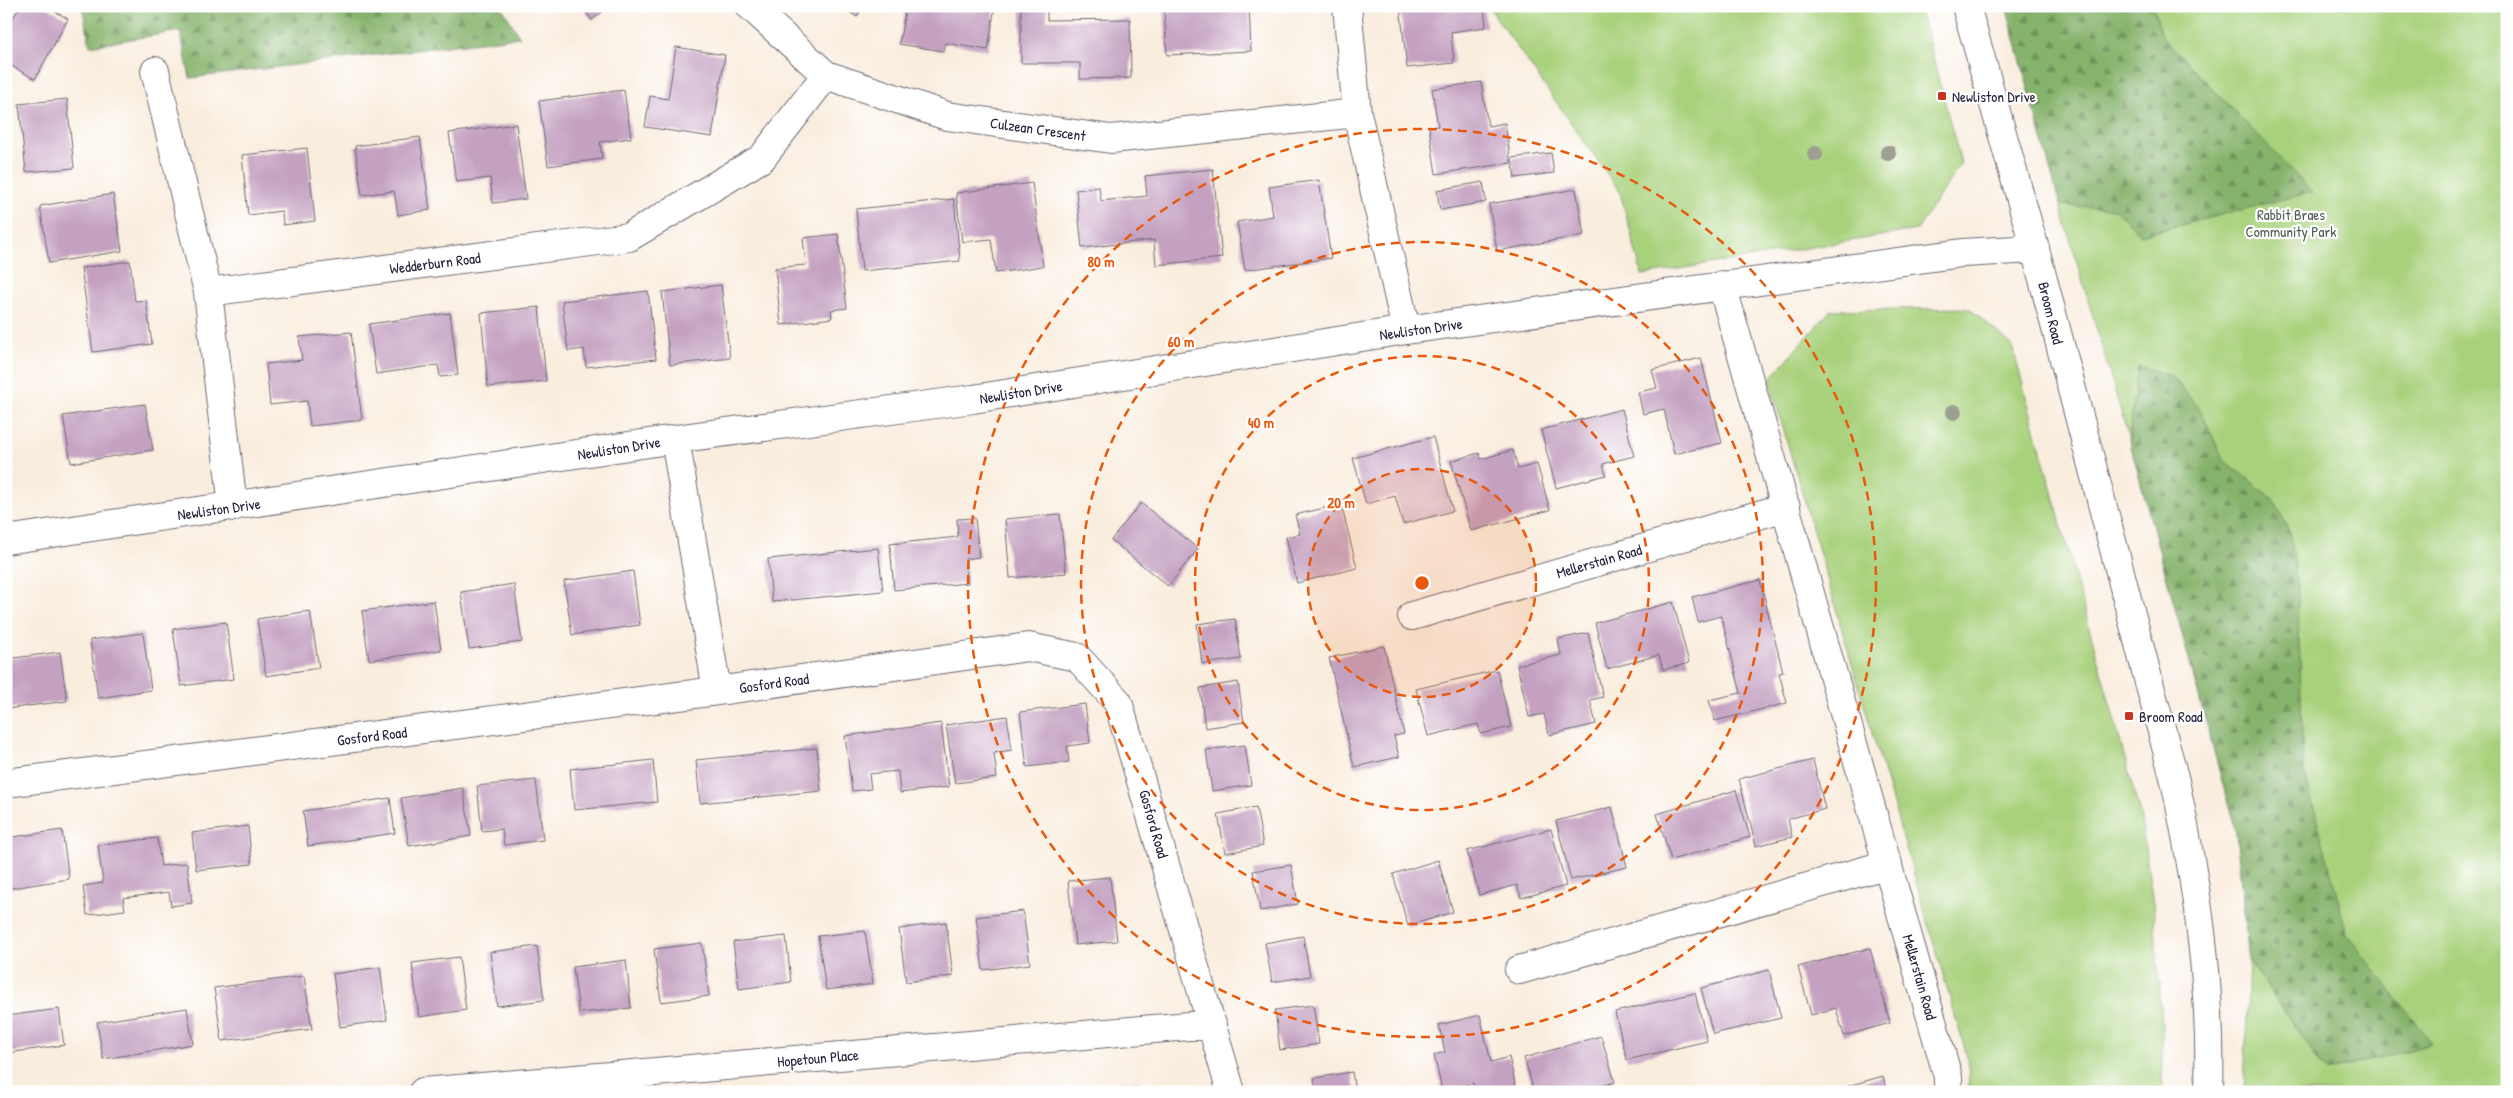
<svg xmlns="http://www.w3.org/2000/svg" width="2513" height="1098" font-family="'Patrick Hand',sans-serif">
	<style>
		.green { fill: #a8d17c; stroke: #657a5c }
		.forest { fill: url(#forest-firs); stroke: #546a54 }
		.building { fill: #c4a1c1 }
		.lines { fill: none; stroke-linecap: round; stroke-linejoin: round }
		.street-casing { stroke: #6d6974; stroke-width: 30 }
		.secondary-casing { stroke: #6d6974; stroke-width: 30 }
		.street { stroke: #fff; stroke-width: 28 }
		.secondary { stroke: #fff; stroke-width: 28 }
		.tree { fill: #9d9f91 }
		.ring { fill: none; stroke: #e8590c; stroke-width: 2.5; stroke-dasharray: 9 6 }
		.poi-dot { fill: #c8321e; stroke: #fff; stroke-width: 2 }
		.labels { text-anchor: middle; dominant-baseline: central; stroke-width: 4.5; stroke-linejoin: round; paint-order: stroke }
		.poi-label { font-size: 15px; fill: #22223b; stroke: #fff; text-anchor: start }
		.street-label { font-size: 15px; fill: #22223b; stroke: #fff }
		.park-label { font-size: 15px; fill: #515f52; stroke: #fff }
		.centre { fill: #e8590c; stroke: #fff; stroke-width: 2.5 }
		.ring-label { font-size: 15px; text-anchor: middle; font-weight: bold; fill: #e8590c; stroke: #fff; stroke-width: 4.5; stroke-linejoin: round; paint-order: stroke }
	</style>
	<defs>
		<pattern id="forest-firs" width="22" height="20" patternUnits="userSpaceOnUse" patternTransform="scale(1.25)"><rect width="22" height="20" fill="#86b36c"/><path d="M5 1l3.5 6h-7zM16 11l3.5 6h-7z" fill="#6d915a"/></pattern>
	</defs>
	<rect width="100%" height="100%" fill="#fff"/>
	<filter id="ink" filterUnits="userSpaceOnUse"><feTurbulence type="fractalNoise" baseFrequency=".02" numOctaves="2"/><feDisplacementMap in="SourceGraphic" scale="10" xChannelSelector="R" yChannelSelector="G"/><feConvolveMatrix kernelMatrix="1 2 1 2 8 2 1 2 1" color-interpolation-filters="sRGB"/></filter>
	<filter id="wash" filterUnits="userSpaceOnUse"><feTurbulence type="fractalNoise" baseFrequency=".0096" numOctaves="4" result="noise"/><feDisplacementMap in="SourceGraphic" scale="20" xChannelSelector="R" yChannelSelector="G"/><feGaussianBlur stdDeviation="1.12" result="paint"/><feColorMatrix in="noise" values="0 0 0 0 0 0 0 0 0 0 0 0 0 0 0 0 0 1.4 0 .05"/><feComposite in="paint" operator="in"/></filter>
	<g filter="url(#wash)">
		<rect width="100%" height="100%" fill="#f9edde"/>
		<path class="green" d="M 1488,6 L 1919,6 L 1961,163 L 1917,230 L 1642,275 L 1620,192 Z
			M 2006,6 L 2507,6 L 2507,1092 L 2244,1092 L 2249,960 L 2236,832 L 2129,439 L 2060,205 Z
			M 1969,308 L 2012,345 L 2140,814 L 2153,903 L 2162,1025 L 2162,1092 L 1969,1092 L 1968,1060 L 1769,380 L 1831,310 Z"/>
		<path class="forest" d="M 82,6 L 501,6 L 520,37 L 190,78 L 180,31 L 90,46 Z
			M 2006,6 L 2153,6 L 2162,36 L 2312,192 L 2141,235 L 2115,209 L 2060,205 Z
			M 2138,366 L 2172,376 L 2201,411 L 2223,459 L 2274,500 L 2291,535 L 2298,595 L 2303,767 L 2347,934 L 2432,1044 L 2326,1072 L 2249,960 L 2236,832 L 2129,439 Z"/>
		<g id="blocks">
			<path class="building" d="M 20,6 L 45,6 L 68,19 L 35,79 L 6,63 L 6,31 Z
				M 581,6 L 610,6 L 592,20 Z
				M 840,6 L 863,6 L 857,17 Z
				M 906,6 L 995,6 L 988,50 L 945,43 L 943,51 L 899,44 Z
				M 1164,6 L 1249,6 L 1251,51 L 1167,55 Z
				M 1400,6 L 1484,6 L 1486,27 L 1451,32 L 1454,63 L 1407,68 Z
				M 1021,8 L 1047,8 L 1047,20 L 1130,19 L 1131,78 L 1080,79 L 1080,63 L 1021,63 Z
				M 676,47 L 725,55 L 712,137 L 645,127 L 650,96 L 668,99 Z
				M 1481,82 L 1488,126 L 1505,123 L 1511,163 L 1436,174 L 1429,127 L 1438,126 L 1432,89 Z
				M 624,90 L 631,138 L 600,142 L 602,159 L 548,166 L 539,101 Z
				M 67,99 L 74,168 L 26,172 L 19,104 Z
				M 516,124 L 526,199 L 493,203 L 490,178 L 456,182 L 449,133 Z
				M 420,137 L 430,210 L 398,215 L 394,191 L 362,195 L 355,146 Z
				M 307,148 L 315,221 L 283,225 L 282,211 L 248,215 L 242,155 Z
				M 1551,153 L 1554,173 L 1515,178 L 1512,158 Z
				M 1213,169 L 1222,258 L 1156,265 L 1154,240 L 1082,248 L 1076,190 L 1099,187 L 1101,201 L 1147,196 L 1145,176 Z
				M 1319,180 L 1331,258 L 1245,270 L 1237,222 L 1273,216 L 1269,187 Z
				M 1483,182 L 1486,202 L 1440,210 L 1437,190 Z
				M 1032,183 L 1043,266 L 996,273 L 991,239 L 962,242 L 956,193 Z
				M 1576,189 L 1584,235 L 1497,251 L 1489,204 Z
				M 113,194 L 122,251 L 49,263 L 40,206 Z
				M 954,199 L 960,261 L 862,271 L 856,209 Z
				M 838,234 L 847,308 L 831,310 L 832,318 L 781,325 L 775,268 L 806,265 L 803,238 Z
				M 130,261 L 135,301 L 146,300 L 152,344 L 93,352 L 81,268 Z
				M 721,285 L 730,358 L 670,365 L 662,292 Z
				M 648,291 L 656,359 L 586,367 L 584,349 L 568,351 L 562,301 Z
				M 539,307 L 546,381 L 488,387 L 481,313 Z
				M 450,313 L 458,375 L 440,377 L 438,365 L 376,374 L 369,324 Z
				M 351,332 L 362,420 L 310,426 L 307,401 L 270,405 L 266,364 L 302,360 L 299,337 Z
				M 1701,358 L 1722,443 L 1674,454 L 1664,409 L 1643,414 L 1638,392 L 1657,388 L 1652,370 Z
				M 145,404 L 153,450 L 71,463 L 63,416 Z
				M 1622,409 L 1634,456 L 1603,464 L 1606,475 L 1556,488 L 1541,430 Z
				M 1433,437 L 1453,511 L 1403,524 L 1395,496 L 1366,504 L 1353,458 Z
				M 1513,450 L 1518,469 L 1537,464 L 1550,510 L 1471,531 L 1451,461 L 1479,453 L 1481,459 Z
				M 1141,503 L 1198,549 L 1168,586 L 1111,540 Z
				M 1341,504 L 1357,568 L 1297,583 L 1286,537 L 1300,534 L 1295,515 Z
				M 1060,514 L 1066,573 L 1010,578 L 1005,519 Z
				M 975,518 L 979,557 L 965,559 L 968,583 L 894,590 L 890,544 L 958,537 L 957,519 Z
				M 878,548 L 883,591 L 772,602 L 768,559 Z
				M 633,571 L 640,625 L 572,635 L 564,581 Z
				M 1760,580 L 1783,672 L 1779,673 L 1787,703 L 1715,721 L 1709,700 L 1741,693 L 1721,616 L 1698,622 L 1692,597 Z
				M 514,584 L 522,642 L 469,649 L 461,592 Z
				M 434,601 L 441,650 L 369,660 L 362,611 Z
				M 1673,602 L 1689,663 L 1663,670 L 1659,655 L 1607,669 L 1595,623 Z
				M 310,611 L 319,668 L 266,676 L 257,619 Z
				M 1235,619 L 1241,659 L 1202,664 L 1197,624 Z
				M 226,622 L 234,679 L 181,686 L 173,629 Z
				M 143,633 L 151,690 L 98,698 L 90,640 Z
				M 1588,633 L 1603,697 L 1590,700 L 1596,724 L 1549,735 L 1544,714 L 1529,717 L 1517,665 L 1561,655 L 1558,639 Z
				M 1384,646 L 1404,734 L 1394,736 L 1399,757 L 1354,767 L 1329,658 Z
				M 60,652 L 67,701 L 6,709 L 6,659 Z
				M 1497,670 L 1511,727 L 1481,734 L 1478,724 L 1428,736 L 1416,689 Z
				M 1238,682 L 1244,722 L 1205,728 L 1200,688 Z
				M 1085,704 L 1090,743 L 1067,746 L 1069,762 L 1027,767 L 1020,712 Z
				M 1007,716 L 1012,750 L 994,753 L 997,778 L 955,783 L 946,725 Z
				M 941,723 L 949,787 L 900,793 L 898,771 L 869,774 L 871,789 L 852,791 L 845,736 Z
				M 1245,745 L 1251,785 L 1212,791 L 1206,750 Z
				M 817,748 L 821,791 L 700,803 L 696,760 Z
				M 653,760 L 657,802 L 574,810 L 570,769 Z
				M 1813,760 L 1825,809 L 1788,819 L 1792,837 L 1756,846 L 1739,779 Z
				M 536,780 L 543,840 L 504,845 L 502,829 L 482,831 L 477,786 Z
				M 463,788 L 471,836 L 409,846 L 401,798 Z
				M 1736,790 L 1750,837 L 1671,860 L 1657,814 Z
				M 390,798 L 395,833 L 308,846 L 303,811 Z
				M 1256,807 L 1263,846 L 1225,853 L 1218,814 Z
				M 1612,807 L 1627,867 L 1571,880 L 1556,821 Z
				M 248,826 L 252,864 L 196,870 L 192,833 Z
				M 1551,829 L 1566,886 L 1521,898 L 1517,885 L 1479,895 L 1467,851 Z
				M 62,830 L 69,879 L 6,889 L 6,838 Z
				M 157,838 L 161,866 L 187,863 L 192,903 L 171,906 L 169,892 L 123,898 L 125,910 L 87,915 L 83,886 L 103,883 L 98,845 Z
				M 1438,860 L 1453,912 L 1408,926 L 1393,874 Z
				M 1291,865 L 1298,904 L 1260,911 L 1253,871 Z
				M 1110,877 L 1117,941 L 1075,945 L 1068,881 Z
				M 1023,911 L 1030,964 L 983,970 L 976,917 Z
				M 946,922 L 953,976 L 906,982 L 899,929 Z
				M 865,931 L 873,984 L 826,990 L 818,936 Z
				M 786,936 L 791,982 L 739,989 L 733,942 Z
				M 1303,936 L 1310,976 L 1272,982 L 1265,943 Z
				M 702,943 L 709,996 L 661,1002 L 654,949 Z
				M 537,946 L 544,1000 L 497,1006 L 490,952 Z
				M 1870,948 L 1890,1023 L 1844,1036 L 1836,1008 L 1811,1015 L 1798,967 Z
				M 459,957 L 466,1010 L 419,1017 L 412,963 Z
				M 626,960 L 631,1008 L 579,1013 L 573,967 Z
				M 380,967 L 387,1020 L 340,1027 L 333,974 Z
				M 1769,970 L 1781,1018 L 1713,1034 L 1701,988 Z
				M 304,976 L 312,1029 L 222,1041 L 214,988 Z
				M 1695,993 L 1707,1041 L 1627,1060 L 1615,1012 Z
				M 1313,1005 L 1319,1044 L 1280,1050 L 1275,1010 Z
				M 187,1008 L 193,1044 L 103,1059 L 97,1022 Z
				M 59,1009 L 64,1045 L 8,1053 L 6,1016 Z
				M 1480,1015 L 1491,1062 L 1509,1057 L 1517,1092 L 1475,1092 L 1473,1083 L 1442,1090 L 1434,1055 L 1445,1052 L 1439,1025 Z
				M 1601,1036 L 1615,1082 L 1583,1092 L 1534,1092 L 1524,1058 Z
				M 1352,1072 L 1355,1092 L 1316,1092 L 1314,1078 Z
				M 1883,1076 L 1888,1092 L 1850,1092 L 1848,1086 Z
				M 1136,1087 L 1137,1092 L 1110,1092 L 1110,1091 Z"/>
		</g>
	</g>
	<g filter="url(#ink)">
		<use href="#blocks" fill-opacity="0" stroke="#6d6974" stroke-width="1"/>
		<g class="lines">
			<g class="street-casing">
				<path id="street" d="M 750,6 L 826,75 L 947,116 L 1111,139 L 1357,113
					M 1347,6 L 1357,113 L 1406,330
					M 155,71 L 208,292 L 629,237 L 762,158 L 826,75
					M 1722,285 L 1948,1077 L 1948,1092
					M 208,292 L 233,507
					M 675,439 L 717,691
					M 6,540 L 675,439 L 973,399 L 1406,330 L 1962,253 L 2035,249
					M 1412,616 L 1786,507
					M 6,783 L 717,691 L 1028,647 L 1077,657 L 1118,702 L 1231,1092
					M 1519,970 L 1888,864
					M 423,1092 L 1212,1024"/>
			</g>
			<g class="secondary-casing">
				<path id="secondary" d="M 1966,6 L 2035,249 L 2175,781 C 2197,885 2212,985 2209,1092"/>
			</g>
			<use href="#street" class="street"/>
			<use href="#secondary" class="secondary"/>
		</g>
		<g class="tree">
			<circle cx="1888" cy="153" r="8"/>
			<circle cx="1815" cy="154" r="8"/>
			<circle cx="1954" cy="412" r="8"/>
		</g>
	</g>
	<circle cx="1422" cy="583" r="114" fill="#e8590c" fill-opacity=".12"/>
	<g class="ring">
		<circle cx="1422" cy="583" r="114"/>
		<circle cx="1422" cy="583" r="227"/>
		<circle cx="1422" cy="583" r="341"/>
		<circle cx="1422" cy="583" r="454"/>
	</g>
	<g class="poi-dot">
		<rect x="1937" y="91" width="10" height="10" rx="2.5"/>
		<rect x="2124" y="711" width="10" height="10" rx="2.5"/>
	</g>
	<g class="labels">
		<g class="poi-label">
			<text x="1952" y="96">Newliston Drive</text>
			<text x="2139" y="716">Broom Road</text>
		</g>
		<g class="street-label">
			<text transform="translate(1038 129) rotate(8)">Culzean Crescent</text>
			<text transform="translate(435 263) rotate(-7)">Wedderburn Road</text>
			<text transform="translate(2051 313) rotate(76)">Broom Road</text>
			<text transform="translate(1421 329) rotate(-8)">Newliston Drive</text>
			<text transform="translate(1021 392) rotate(-9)">Newliston Drive</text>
			<text transform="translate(619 448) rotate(-9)">Newliston Drive</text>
			<text transform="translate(219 509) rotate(-8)">Newliston Drive</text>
			<text transform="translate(1599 561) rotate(-16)">Mellerstain Road</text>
			<text transform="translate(774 683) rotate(-8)">Gosford Road</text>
			<text transform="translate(372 736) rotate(-7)">Gosford Road</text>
			<text transform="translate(1154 824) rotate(74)">Gosford Road</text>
			<text transform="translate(1920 977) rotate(74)">Mellerstain Road</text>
			<text transform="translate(818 1058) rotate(-5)">Hopetoun Place</text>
		</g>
		<g class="park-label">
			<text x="2291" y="214">Rabbit Braes<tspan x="2291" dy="17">Community Park</tspan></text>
		</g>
	</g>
	<circle cx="1422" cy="583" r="8" class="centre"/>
	<g class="ring-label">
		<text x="1101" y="267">80 m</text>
		<text x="1181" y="347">60 m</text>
		<text x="1261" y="428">40 m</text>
		<text x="1341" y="508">20 m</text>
	</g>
	<rect width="2513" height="1098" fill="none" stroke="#fff" stroke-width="25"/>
</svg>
